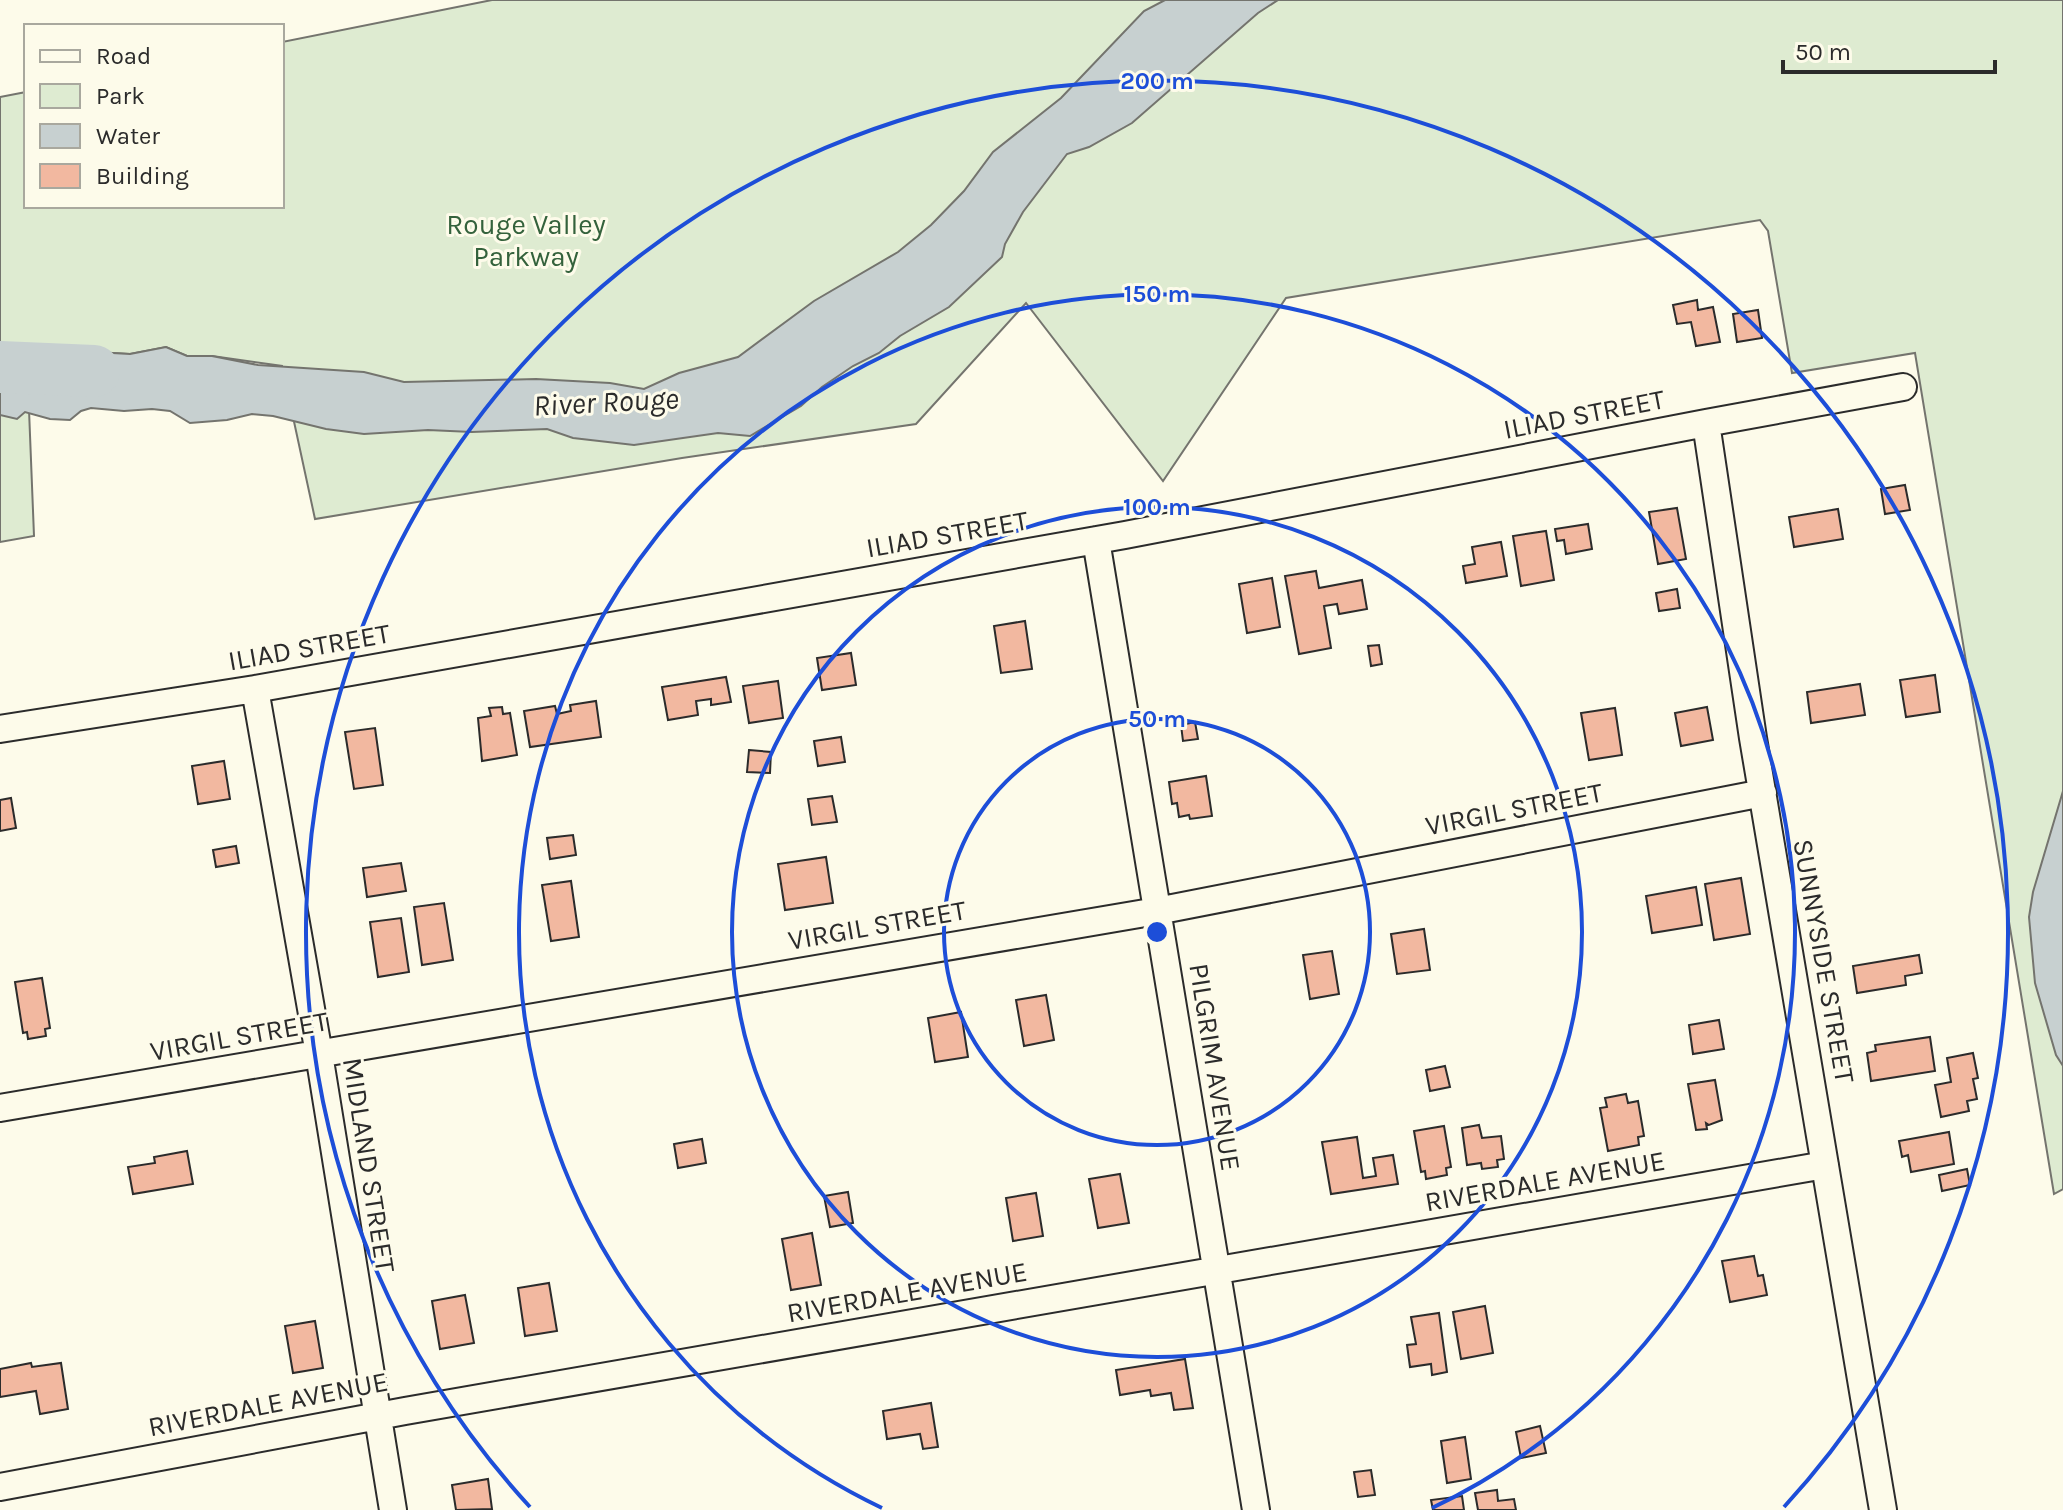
<svg xmlns="http://www.w3.org/2000/svg" width="2063" height="1510" font-family="Karla,sans-serif">
	<style>
		.green { fill: #deebd1; stroke: #74746e; stroke-width: 2 }
		.water { fill: #c7d0d0; stroke: #74746e; stroke-width: 2 }
		.lines { fill: none; stroke-linecap: round; stroke-linejoin: round }
		.river { stroke: #c7d0d0; stroke-width: 52 }
		.building { fill: #f2b8a0; stroke: #2b2b2b; stroke-width: 2 }
		.minor-casing { stroke: #2b2b2b; stroke-width: 30 }
		.minor { stroke: #fdfbea; stroke-width: 26 }
		.ring { fill: none; stroke: #1d4ed8; stroke-width: 4 }
		.labels { text-anchor: middle; dominant-baseline: central; stroke-width: 6; stroke-linejoin: round; paint-order: stroke }
		.park-label { font-size: 28px; fill: #34623c; stroke: #fdfbea }
		.street-label { font-size: 28px; fill: #2b2b2b; stroke: #fdfbea }
		.water-label { font-size: 30px; font-style: italic; fill: #2b2b2b; stroke: #fdfbea }
		.centre { fill: #1d4ed8; stroke: #fdfbea; stroke-width: 4 }
		.ring-label { font-size: 24px; text-anchor: middle; font-weight: bold; fill: #1d4ed8; stroke: #fdfbea; stroke-width: 6; stroke-linejoin: round; paint-order: stroke }
	</style>
	<rect width="100%" height="100%" fill="#fdfbea"/>
	<path class="green" d="M 492,0 L 2063,0 L 2063,1189 L 2054,1194 L 1915,353 L 1792,373 L 1768,231 L 1760,220 L 1286,298 L 1163,481 L 1026,303 L 916,424 L 682,458 L 315,519 L 282,366 L 212,356 L 187,356 L 166,347 L 130,354 L 77,351 L 27,359 L 34,536 L 0,542 L 0,97 L 26,92 L 26,206 L 282,206 L 282,42 Z"/>
	<path class="water" d="M 1165,0 L 1278,0 L 1258,13 L 1132,123 L 1089,147 L 1067,154 L 1023,212 L 1005,244 L 1002,257 L 949,307 L 900,336 L 879,353 L 853,366 L 822,387 L 801,406 L 750,436 L 718,433 L 634,445 L 573,438 L 547,429 L 472,432 L 428,430 L 364,434 L 326,429 L 273,416 L 252,414 L 227,420 L 190,423 L 170,411 L 152,409 L 124,411 L 91,408 L 81,411 L 70,420 L 50,419 L 25,412 L 17,419 L 0,415 L 0,374 L 23,369 L 77,351 L 130,354 L 166,347 L 187,356 L 212,356 L 258,365 L 364,372 L 404,382 L 536,379 L 610,383 L 644,389 L 679,373 L 738,357 L 814,301 L 898,252 L 931,225 L 964,191 L 993,152 L 1061,98 L 1144,11 Z
		M 2063,791 L 2063,1066 L 2056,1055 L 2035,983 L 2029,917 L 2033,892 Z"/>
	<g class="lines">
		<path class="river" d="M 0,367 L 94,371"/>
	</g>
	<path class="building" d="M 1697,300 L 1698,310 L 1713,307 L 1720,342 L 1696,346 L 1691,322 L 1677,324 L 1673,305 Z
		M 1758,310 L 1762,338 L 1737,342 L 1733,314 Z
		M 1905,485 L 1910,510 L 1885,514 L 1881,489 Z
		M 1677,508 L 1686,559 L 1658,564 L 1649,512 Z
		M 1838,509 L 1843,539 L 1794,547 L 1789,517 Z
		M 1588,524 L 1592,549 L 1566,554 L 1564,540 L 1557,541 L 1555,529 Z
		M 1546,531 L 1554,580 L 1521,586 L 1513,536 Z
		M 1501,542 L 1507,576 L 1466,583 L 1463,566 L 1475,564 L 1472,547 Z
		M 1316,571 L 1319,588 L 1362,580 L 1367,609 L 1339,614 L 1337,604 L 1324,606 L 1331,648 L 1299,654 L 1285,576 Z
		M 1272,578 L 1280,627 L 1247,633 L 1239,584 Z
		M 1677,589 L 1680,608 L 1659,611 L 1656,593 Z
		M 1025,621 L 1032,669 L 1001,673 L 994,626 Z
		M 1379,645 L 1382,664 L 1371,666 L 1368,646 Z
		M 851,653 L 856,685 L 822,690 L 817,658 Z
		M 1935,675 L 1940,712 L 1906,717 L 1900,680 Z
		M 726,677 L 731,702 L 711,705 L 711,699 L 696,701 L 698,715 L 668,720 L 662,687 Z
		M 778,681 L 783,718 L 749,723 L 743,686 Z
		M 1860,684 L 1865,715 L 1811,723 L 1807,692 Z
		M 596,701 L 601,737 L 530,747 L 524,711 L 555,706 L 557,714 L 571,711 L 570,705 Z
		M 502,707 L 503,714 L 510,713 L 517,755 L 482,761 L 478,718 L 491,716 L 489,708 Z
		M 1707,707 L 1713,740 L 1681,746 L 1675,713 Z
		M 1615,708 L 1622,755 L 1589,760 L 1581,713 Z
		M 1195,722 L 1198,739 L 1183,741 L 1181,725 Z
		M 375,728 L 383,785 L 354,789 L 345,732 Z
		M 841,737 L 845,762 L 818,766 L 814,741 Z
		M 749,750 L 771,752 L 770,773 L 747,772 Z
		M 224,761 L 230,799 L 198,804 L 192,766 Z
		M 1206,776 L 1212,816 L 1190,819 L 1189,815 L 1179,817 L 1177,803 L 1172,804 L 1169,782 Z
		M 832,796 L 837,822 L 812,825 L 808,799 Z
		M 11,798 L 16,828 L 0,831 L 0,800 Z
		M 573,835 L 576,855 L 550,859 L 547,838 Z
		M 236,846 L 239,863 L 216,867 L 213,850 Z
		M 826,857 L 833,903 L 785,910 L 778,864 Z
		M 401,863 L 406,891 L 367,897 L 363,868 Z
		M 1741,878 L 1750,934 L 1714,940 L 1705,884 Z
		M 571,881 L 579,937 L 551,941 L 542,885 Z
		M 1696,887 L 1702,925 L 1652,933 L 1646,896 Z
		M 444,903 L 453,960 L 422,965 L 414,907 Z
		M 401,918 L 409,972 L 378,977 L 370,922 Z
		M 1424,929 L 1430,970 L 1397,974 L 1391,934 Z
		M 1332,951 L 1339,994 L 1310,999 L 1303,955 Z
		M 1919,955 L 1922,973 L 1905,976 L 1906,985 L 1857,993 L 1853,966 Z
		M 42,978 L 50,1028 L 45,1029 L 46,1036 L 28,1039 L 27,1032 L 23,1033 L 15,982 Z
		M 1046,995 L 1054,1040 L 1024,1046 L 1016,1000 Z
		M 961,1012 L 968,1057 L 935,1062 L 928,1018 Z
		M 1719,1020 L 1724,1049 L 1693,1054 L 1689,1025 Z
		M 1930,1037 L 1935,1071 L 1871,1081 L 1867,1053 L 1876,1051 L 1875,1045 Z
		M 1973,1053 L 1978,1078 L 1973,1079 L 1977,1099 L 1967,1101 L 1969,1111 L 1941,1117 L 1935,1085 L 1951,1082 L 1947,1058 Z
		M 1445,1066 L 1450,1087 L 1430,1091 L 1426,1070 Z
		M 1715,1080 L 1722,1120 L 1709,1125 L 1706,1123 L 1707,1129 L 1696,1130 L 1688,1084 Z
		M 1626,1094 L 1628,1103 L 1638,1101 L 1644,1136 L 1638,1137 L 1639,1145 L 1608,1151 L 1600,1108 L 1607,1107 L 1605,1098 Z
		M 1479,1125 L 1482,1138 L 1501,1136 L 1504,1159 L 1497,1160 L 1498,1167 L 1482,1169 L 1481,1163 L 1467,1165 L 1462,1128 Z
		M 1444,1126 L 1451,1167 L 1446,1168 L 1447,1175 L 1426,1179 L 1425,1171 L 1421,1172 L 1414,1131 Z
		M 1949,1132 L 1954,1164 L 1911,1172 L 1908,1155 L 1902,1157 L 1899,1141 Z
		M 1357,1137 L 1363,1178 L 1376,1176 L 1373,1158 L 1393,1155 L 1398,1184 L 1331,1194 L 1322,1142 Z
		M 702,1139 L 706,1163 L 678,1168 L 674,1144 Z
		M 187,1151 L 193,1184 L 133,1194 L 128,1167 L 155,1163 L 154,1157 Z
		M 1967,1169 L 1970,1185 L 1942,1191 L 1939,1175 Z
		M 1120,1174 L 1129,1223 L 1098,1228 L 1089,1179 Z
		M 848,1192 L 853,1223 L 830,1227 L 824,1196 Z
		M 1036,1193 L 1043,1236 L 1013,1241 L 1006,1198 Z
		M 812,1233 L 821,1285 L 791,1290 L 782,1239 Z
		M 1754,1256 L 1758,1276 L 1763,1275 L 1767,1295 L 1730,1302 L 1722,1261 Z
		M 549,1283 L 557,1331 L 525,1336 L 518,1288 Z
		M 465,1295 L 474,1343 L 440,1349 L 432,1301 Z
		M 1485,1306 L 1493,1353 L 1461,1359 L 1453,1312 Z
		M 1439,1313 L 1447,1372 L 1432,1375 L 1431,1364 L 1410,1367 L 1407,1345 L 1416,1344 L 1411,1317 Z
		M 315,1321 L 323,1368 L 293,1373 L 285,1326 Z
		M 1185,1359 L 1193,1408 L 1174,1410 L 1171,1393 L 1151,1396 L 1150,1390 L 1120,1395 L 1116,1370 Z
		M 31,1363 L 32,1367 L 61,1363 L 68,1409 L 40,1414 L 36,1391 L 0,1397 L 0,1369 Z
		M 931,1403 L 938,1447 L 923,1449 L 920,1434 L 887,1439 L 883,1411 Z
		M 1540,1426 L 1546,1453 L 1521,1458 L 1516,1432 Z
		M 1465,1437 L 1471,1479 L 1447,1483 L 1441,1441 Z
		M 1371,1470 L 1375,1495 L 1358,1497 L 1354,1472 Z
		M 488,1479 L 492,1509 L 456,1510 L 452,1485 Z
		M 1497,1490 L 1498,1501 L 1514,1499 L 1516,1510 L 1478,1510 L 1475,1493 Z
		M 1462,1496 L 1464,1510 L 1433,1510 L 1431,1500 Z"/>
	<g class="lines">
		<g class="minor-casing">
			<path id="minor" d="M 1706,423 L 1753,738 L 1883,1510
				M 1096,540 L 1256,1510
				M 255,689 L 319,1054 L 393,1510
				M 0,729 L 255,689 L 1125,535 L 1706,423 L 1903,387
				M 0,1108 L 1157,911 L 1763,793
				M 0,1487 L 405,1411 L 1825,1165"/>
		</g>
		<use href="#minor" class="minor"/>
	</g>
	<g class="ring">
		<circle cx="1157" cy="932" r="213"/>
		<circle cx="1157" cy="932" r="425"/>
		<path d="M882 1508A638 638 0 1 1 1432 1508"/>
		<path d="M530 1507A851 851 0 1 1 1784 1507"/>
	</g>
	<g class="labels">
		<g class="park-label">
			<text x="526" y="224">Rouge Valley<tspan x="526" dy="32">Parkway</tspan></text>
		</g>
		<g class="street-label">
			<text transform="translate(1584 414) rotate(-11)">ILIAD STREET</text>
			<text transform="translate(947 534) rotate(-10)">ILIAD STREET</text>
			<text transform="translate(309 647) rotate(-10)">ILIAD STREET</text>
			<text transform="translate(1514 809) rotate(-11)">VIRGIL STREET</text>
			<text transform="translate(877 925) rotate(-10)">VIRGIL STREET</text>
			<text transform="translate(1824 961) rotate(80)">SUNNYSIDE STREET</text>
			<text transform="translate(239 1036) rotate(-10)">VIRGIL STREET</text>
			<text transform="translate(1215 1067) rotate(81)">PILGRIM AVENUE</text>
			<text transform="translate(369 1165) rotate(81)">MIDLAND STREET</text>
			<text transform="translate(1545 1181) rotate(-10)">RIVERDALE AVENUE</text>
			<text transform="translate(907 1292) rotate(-10)">RIVERDALE AVENUE</text>
			<text transform="translate(268 1404) rotate(-11)">RIVERDALE AVENUE</text>
		</g>
		<g class="water-label">
			<text transform="translate(606 402) rotate(-3)">River Rouge</text>
		</g>
	</g>
	<circle cx="1157" cy="932" r="12" class="centre"/>
	<g class="ring-label">
		<text x="1157" y="89">200 m</text>
		<text x="1157" y="302">150 m</text>
		<text x="1157" y="515">100 m</text>
		<text x="1157" y="727">50 m</text>
	</g>
	<rect x="24" y="24" width="260" height="184" fill="#fdfbea" stroke="#a9a89e" stroke-width="2"/>
	<rect x="40" y="50" width="40" height="12" fill="#fdfbea" stroke="#a9a89e" stroke-width="2"/>
	<text x="96" y="64" font-size="24" fill="#2b2b2b">Road</text>
	<rect x="40" y="84" width="40" height="24" fill="#deebd1" stroke="#a9a89e" stroke-width="2"/>
	<text x="96" y="104" font-size="24" fill="#2b2b2b">Park</text>
	<rect x="40" y="124" width="40" height="24" fill="#c7d0d0" stroke="#a9a89e" stroke-width="2"/>
	<text x="96" y="144" font-size="24" fill="#2b2b2b">Water</text>
	<rect x="40" y="164" width="40" height="24" fill="#f2b8a0" stroke="#a9a89e" stroke-width="2"/>
	<text x="96" y="184" font-size="24" fill="#2b2b2b">Building</text>
	<path d="M1783 60v12h212v-12" fill="none" stroke="#2b2b2b" stroke-width="4"/>
	<text x="1795" y="60" font-size="24" fill="#2b2b2b" stroke="#fdfbea" stroke-width="6" paint-order="stroke">50 m</text>
</svg>
